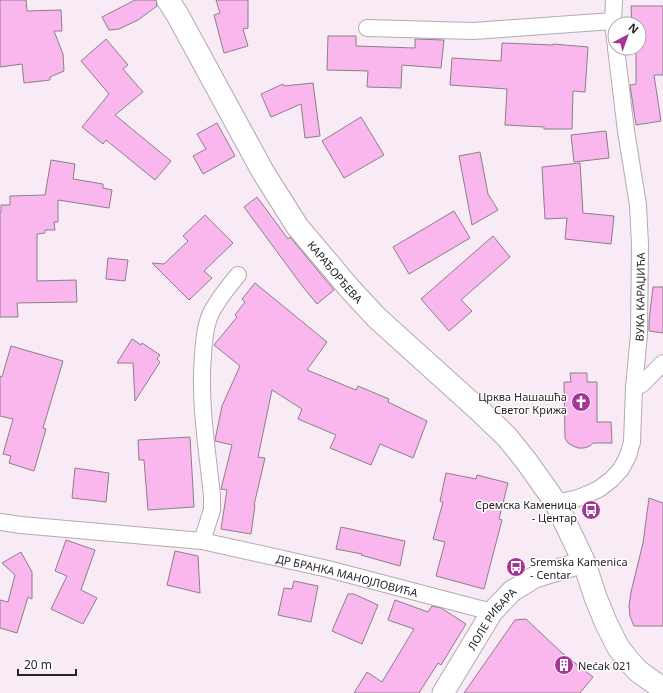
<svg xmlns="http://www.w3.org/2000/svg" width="663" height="693" font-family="'Noto Sans',sans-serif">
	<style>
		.building { fill: #fab7ed; stroke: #8b7f88 }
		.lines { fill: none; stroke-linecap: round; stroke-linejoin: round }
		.minor-casing { stroke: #b5a9b2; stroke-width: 18 }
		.tertiary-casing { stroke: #b5a9b2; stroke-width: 23 }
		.secondary-casing { stroke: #b5a9b2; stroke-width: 24 }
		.minor { stroke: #fff; stroke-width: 16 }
		.tertiary { stroke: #fff; stroke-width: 21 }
		.secondary { stroke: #fff; stroke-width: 22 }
		.labels { text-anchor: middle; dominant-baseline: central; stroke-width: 3; stroke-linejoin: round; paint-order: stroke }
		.street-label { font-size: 11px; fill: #282327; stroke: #fff }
		.poi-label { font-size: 11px; fill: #282327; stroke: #fff; text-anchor: end }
	</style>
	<rect width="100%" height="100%" fill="#f8ebf5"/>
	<path class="building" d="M 0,0 L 26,0 L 27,11 L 61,10 L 62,31 L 54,31 L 63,54 L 64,71 L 50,77 L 50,80 L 24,83 L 22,64 L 0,67 Z
		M 135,0 L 156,0 L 157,6 L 138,20 L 119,29 L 109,30 L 102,17 Z
		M 216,0 L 248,0 L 248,28 L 243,29 L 248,46 L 224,53 L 214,15 L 220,13 Z
		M 631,6 L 663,6 L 663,75 L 654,75 L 661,121 L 636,125 L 630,85 L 636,84 L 636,48 L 639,48 L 639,24 L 632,24 Z
		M 328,36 L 356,36 L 356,46 L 415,48 L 415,39 L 444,40 L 441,68 L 402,65 L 401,88 L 367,87 L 368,71 L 327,70 Z
		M 106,39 L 128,65 L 123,69 L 143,92 L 115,115 L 171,161 L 155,180 L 106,140 L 103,144 L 82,127 L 109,94 L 81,61 Z
		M 502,43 L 553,45 L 553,44 L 588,47 L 585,92 L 573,91 L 572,129 L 544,129 L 544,127 L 505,125 L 507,89 L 450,85 L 452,58 L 501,61 Z
		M 313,83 L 320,136 L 305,138 L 301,104 L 271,117 L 261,94 L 283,84 L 284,86 Z
		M 361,117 L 384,155 L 344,178 L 322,141 Z
		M 217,123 L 235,156 L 203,174 L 193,156 L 206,149 L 197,134 Z
		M 606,131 L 609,158 L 574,162 L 571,135 Z
		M 480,152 L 488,194 L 498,210 L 472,225 L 459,156 Z
		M 51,160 L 75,164 L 73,179 L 103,184 L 103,188 L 112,190 L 109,208 L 58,200 L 58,222 L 54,222 L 55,230 L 45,230 L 45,233 L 37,234 L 37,281 L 76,280 L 77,302 L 17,303 L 18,317 L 0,317 L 0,212 L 1,212 L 1,205 L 10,205 L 10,196 L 45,195 Z
		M 580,163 L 583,213 L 614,216 L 611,244 L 565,239 L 567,218 L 545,219 L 542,167 Z
		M 257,197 L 288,239 L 290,237 L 334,290 L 317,304 L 303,287 L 244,207 Z
		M 454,211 L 470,238 L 409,274 L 393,247 Z
		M 205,215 L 233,243 L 204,271 L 212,278 L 189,300 L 152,263 L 164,264 L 188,241 L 183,236 Z
		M 493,236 L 510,257 L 461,300 L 472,311 L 449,331 L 421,299 Z
		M 108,258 L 128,260 L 125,281 L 106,279 Z
		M 255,283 L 327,342 L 307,370 L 356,390 L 358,386 L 389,399 L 388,402 L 427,421 L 413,458 L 380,444 L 371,465 L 330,448 L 336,435 L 298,419 L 302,409 L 272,390 L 258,457 L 265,458 L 254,505 L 255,505 L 251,534 L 221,529 L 227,490 L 221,489 L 232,445 L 215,441 L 215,440 L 222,406 L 240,366 L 214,345 L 237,317 L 235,315 L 245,302 L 242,299 Z
		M 653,287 L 663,287 L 663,333 L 649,331 L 649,321 Z
		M 132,339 L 141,345 L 142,343 L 160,355 L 157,359 L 160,362 L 135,401 L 133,363 L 117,363 Z
		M 11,346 L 63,361 L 43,428 L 46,429 L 34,471 L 9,463 L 11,456 L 3,454 L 13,419 L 0,416 L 0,376 L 2,377 Z
		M 570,373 L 587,373 L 587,382 L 597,382 L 597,422 L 611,422 L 612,443 L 593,443 L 590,446 L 584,448 L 578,448 L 573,446 L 568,443 L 565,438 L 564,382 L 571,382 Z
		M 190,437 L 194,507 L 148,510 L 144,460 L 139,460 L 138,440 Z
		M 75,468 L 109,473 L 106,502 L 72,498 Z
		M 446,473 L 476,479 L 477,475 L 508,483 L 499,519 L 502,520 L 484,589 L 436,576 L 445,542 L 433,539 L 443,502 L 440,501 Z
		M 649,498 L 663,503 L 663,626 L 634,626 L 630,616 L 629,606 L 631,592 L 643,543 Z
		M 341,527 L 405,541 L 400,566 L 361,555 L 362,554 L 336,549 Z
		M 66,540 L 95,550 L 81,590 L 97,598 L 83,624 L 51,609 L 67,576 L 55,571 Z
		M 175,551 L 198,556 L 200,593 L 167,585 Z
		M 21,552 L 32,572 L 32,599 L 28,597 L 17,633 L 0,628 L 0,600 L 8,602 L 15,575 L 2,563 Z
		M 294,581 L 318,586 L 311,622 L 278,615 L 284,588 L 292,589 Z
		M 348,594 L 354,594 L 378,605 L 362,644 L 332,631 Z
		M 395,600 L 428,612 L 432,606 L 441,608 L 466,624 L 441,665 L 438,663 L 419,693 L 354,693 L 367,672 L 382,682 L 414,629 L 388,620 Z
		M 526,619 L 561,652 L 593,677 L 580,693 L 464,693 L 515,620 Z"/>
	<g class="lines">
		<g class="minor-casing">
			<g id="minor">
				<path d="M 614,0 L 613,21 L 615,41"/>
				<path d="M 367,28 L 473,31 L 613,21"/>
				<path d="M 634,388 L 642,384 L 663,363"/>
				<path id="s1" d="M 556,503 L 578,498 L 588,494 L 599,489 L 612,479 L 621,469 L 628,456 L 632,442 L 634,388 L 639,334 L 640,245 L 638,205 L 626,131 L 616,48"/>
				<path id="s2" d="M 0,522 L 21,525 L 202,541 L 328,569 L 492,612"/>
				<path d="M 202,541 L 212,510 L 212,495 C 207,448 199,402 203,355 C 204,341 205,326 211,313 C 218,299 228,287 238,275"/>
			</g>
		</g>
		<g class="tertiary-casing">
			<g id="tertiary">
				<path id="s3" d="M 443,693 L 492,612 L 512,591 L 535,577 L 584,562"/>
			</g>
		</g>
		<g class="secondary-casing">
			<g id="secondary">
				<path id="s4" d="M 168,0 L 177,14 L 263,172 L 297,226 L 350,289 L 377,318 L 480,411 L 507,437 L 527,462 L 556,503 L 575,543 L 584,562 L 595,596 L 606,623 L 618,647 L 628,660 L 638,671 L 663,689"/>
			</g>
		</g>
		<use href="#minor" class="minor"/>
		<use href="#tertiary" class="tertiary"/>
		<use href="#secondary" class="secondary"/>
	</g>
	<defs>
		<g id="church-disc" transform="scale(1)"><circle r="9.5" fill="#a43796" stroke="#fff"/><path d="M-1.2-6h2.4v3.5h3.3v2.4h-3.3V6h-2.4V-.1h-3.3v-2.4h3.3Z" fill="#fff"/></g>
		<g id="bus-disc" transform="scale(1)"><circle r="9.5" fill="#a43796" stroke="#fff"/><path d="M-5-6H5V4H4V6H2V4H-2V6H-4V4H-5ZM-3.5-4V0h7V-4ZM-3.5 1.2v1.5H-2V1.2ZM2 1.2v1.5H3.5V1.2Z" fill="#fff"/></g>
		<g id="building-disc" transform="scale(1)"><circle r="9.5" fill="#a43796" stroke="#fff"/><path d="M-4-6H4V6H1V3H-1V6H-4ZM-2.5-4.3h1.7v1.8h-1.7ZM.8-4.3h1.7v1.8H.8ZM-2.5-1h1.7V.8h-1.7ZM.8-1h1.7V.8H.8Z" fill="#fff"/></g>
	</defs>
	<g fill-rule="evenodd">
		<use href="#church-disc" x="581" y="402"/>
		<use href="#bus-disc" x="591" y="510"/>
		<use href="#bus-disc" x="516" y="567"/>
		<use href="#building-disc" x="564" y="665"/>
	</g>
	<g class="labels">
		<g class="street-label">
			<text stroke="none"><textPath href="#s4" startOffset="320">КАРАЂОРЂЕВА</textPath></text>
			<text stroke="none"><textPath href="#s1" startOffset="250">ВУКА КАРАЏИЋА</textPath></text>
			<text stroke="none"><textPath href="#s2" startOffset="352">ДР БРАНКА МАНОЈЛОВИЋА</textPath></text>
			<text stroke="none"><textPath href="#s3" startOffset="89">ЛОЛЕ РИБАРА</textPath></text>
		</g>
		<g class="poi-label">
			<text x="567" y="396">Црква Нашашћа<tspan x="567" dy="13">Светог Крижа</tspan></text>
			<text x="577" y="504">Сремска Каменица<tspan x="577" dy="13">- Центар</tspan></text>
			<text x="530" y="561" text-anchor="start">Sremska Kamenica<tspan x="530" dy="13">- Centar</tspan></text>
			<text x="578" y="665" text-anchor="start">Nećak 021</text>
		</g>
	</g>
	<g transform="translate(627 36) rotate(41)"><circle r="19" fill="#ffffff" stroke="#a9a7a9"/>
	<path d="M0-3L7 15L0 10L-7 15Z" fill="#a43796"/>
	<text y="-6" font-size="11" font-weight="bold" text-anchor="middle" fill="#282327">N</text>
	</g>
	<path d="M18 669v6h58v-6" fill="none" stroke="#282327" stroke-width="2"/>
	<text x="24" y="669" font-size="12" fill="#282327" stroke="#ffffff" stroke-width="3" paint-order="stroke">20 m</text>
</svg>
